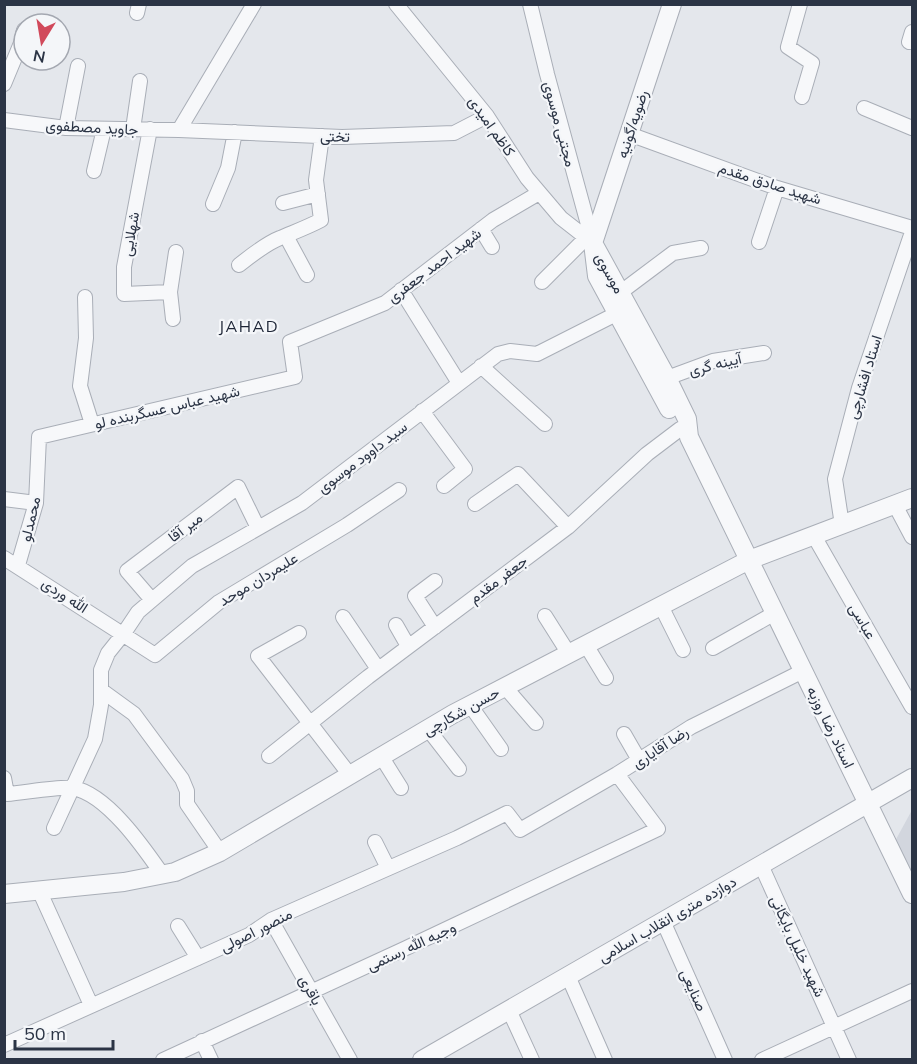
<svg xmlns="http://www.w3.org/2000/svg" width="917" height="1064" font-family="Mulish,Vazirmatn,sans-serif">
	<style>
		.built { fill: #d2d6de }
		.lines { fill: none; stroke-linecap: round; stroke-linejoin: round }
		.minor-casing { stroke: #a9aeb7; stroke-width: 16 }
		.tertiary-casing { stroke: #a9aeb7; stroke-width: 20 }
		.minor { stroke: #f7f8fa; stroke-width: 14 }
		.tertiary { stroke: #f7f8fa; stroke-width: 18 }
		.labels { text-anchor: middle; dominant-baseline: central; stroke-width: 4.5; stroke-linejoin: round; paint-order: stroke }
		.street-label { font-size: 15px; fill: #2b3445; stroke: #f4f6f9 }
		.neighbourhood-label { font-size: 16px; letter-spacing: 1.5px; fill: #1d2536; stroke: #f4f6f9 }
	</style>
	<rect width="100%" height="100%" fill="#e4e7ec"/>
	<path class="built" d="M 912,810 L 912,879 L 894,843 Z"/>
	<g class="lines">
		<g class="minor-casing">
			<path id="minor" d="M 396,4 L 487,116 L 527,178 L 561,218 L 593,243
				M 530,4 L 547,74 L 593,243
				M 800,4 L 788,47 L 812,63 L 802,97
				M 137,13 L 139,4
				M 909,42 L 912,32
				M 4,84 L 21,43 L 24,30
				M 864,108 L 912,128
				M 4,120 L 66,128 L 179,130 L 342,137 L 454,133 L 487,116
				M 66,128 L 78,66
				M 133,129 L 140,81
				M 150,129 L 124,267 L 124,294 L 170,292
				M 179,130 L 254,4
				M 629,134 L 777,188 L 912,228
				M 94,171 L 104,129
				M 283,203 L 318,194
				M 213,204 L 228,168 L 235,132
				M 481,229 L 492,247
				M 286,236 L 307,275
				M 759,242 L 777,188
				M 239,265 C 252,255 265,244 280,238 C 294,232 308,227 321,220 L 316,180 L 322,136
				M 542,282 L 586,238
				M 401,290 L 459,383
				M 621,292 L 673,253 L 701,248
				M 85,297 L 86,338 L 80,386 L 92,424
				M 173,319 L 170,292 L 176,252
				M 481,366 L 545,424
				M 667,378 L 713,361 L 764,353
				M 422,411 L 465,469 L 444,486
				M 4,499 L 36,503
				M 475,504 L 518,474 L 568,527
				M 895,505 L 912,537
				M 842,525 L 835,479 L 859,388 L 912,232
				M 814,536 L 912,707
				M 4,558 L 155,655 L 219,602 L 347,525 L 399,490
				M 18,565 L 36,503 L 39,437 L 295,377 L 290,342 L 385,303 L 493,220 L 539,193
				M 152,600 L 127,571 L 238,487 L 258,528
				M 661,606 L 683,650
				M 545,616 L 569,654
				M 343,617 L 378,669
				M 396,625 L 408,646
				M 435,627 L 415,596 L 435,581
				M 299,633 L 258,656 L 350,775
				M 586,645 L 606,678
				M 713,648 L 775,613
				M 505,687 L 536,723
				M 101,690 L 134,714 L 182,779 L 187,791 L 187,804 L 220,852
				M 470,705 L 501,749
				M 428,729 L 459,769
				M 624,734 L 639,760
				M 269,756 L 368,677 L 568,527 L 647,454 L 680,429
				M 381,756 L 401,788
				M 4,778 L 7,794 C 23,793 59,786 73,788 C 107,794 144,848 162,874
				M 54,828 L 95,739 L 101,705 L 101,670 L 108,653 L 124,633 L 138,612 L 192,566 L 302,503 L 498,354 L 510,351 L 537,354 L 616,314
				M 375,842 L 388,868
				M 761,865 L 849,1060
				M 39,890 L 91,1005
				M 271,920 L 350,1060
				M 663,921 L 725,1060
				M 178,926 L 198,958
				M 568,976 L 605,1060
				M 509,1010 L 532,1060
				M 202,1041 L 211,1060
				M 4,1045 L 249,935 L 271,920 L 457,838 L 507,813 L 520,830 L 617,774 L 691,727 L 803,671
				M 163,1060 L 404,949 L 658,829 L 617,774
				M 762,1060 L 912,991"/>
		</g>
		<g class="tertiary-casing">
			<path id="tertiary" d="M 593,243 L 667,378 L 687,419 L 689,437 L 912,894
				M 669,409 L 597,276 L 593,243 L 672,4
				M 4,894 L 124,882 L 175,872 L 220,852 L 453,714 L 749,560 L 912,498
				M 422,1060 L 912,778"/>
		</g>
		<use href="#minor" class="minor"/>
		<use href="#tertiary" class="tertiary"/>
	</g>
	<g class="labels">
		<g class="street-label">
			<text transform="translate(560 124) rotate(75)">مجتبی موسوی</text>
			<text transform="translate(632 124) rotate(-72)">رضویه/گونیه</text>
			<text transform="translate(492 126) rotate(55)">کاظم امیدی</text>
			<text transform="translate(92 127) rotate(3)">جاوید مصطفوی</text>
			<text transform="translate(335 136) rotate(1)">تختی</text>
			<text transform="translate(770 183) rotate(18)">شهید صادق مقدم</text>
			<text transform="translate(130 234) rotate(-80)">شهلایی</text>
			<text transform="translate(434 265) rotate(-37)">شهید احمد جعفری</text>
			<text transform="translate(610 273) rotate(61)">موسوی</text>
			<text transform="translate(715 364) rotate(-14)">آیینه گری</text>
			<text transform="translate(864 377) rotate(-73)">استاد افشارچی</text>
			<text transform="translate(167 407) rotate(-13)">شهید عباس عسگربنده لو</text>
			<text transform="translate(362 457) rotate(-37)">سید داوود موسوی</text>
			<text transform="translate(30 519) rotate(-77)">محمدلو</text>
			<text transform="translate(185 527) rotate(-37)">میر آقا</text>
			<text transform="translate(258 579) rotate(-31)">علیمردان موحد</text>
			<text transform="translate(498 579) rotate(-37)">جعفر مقدم</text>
			<text transform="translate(65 595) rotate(33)">الله وردی</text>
			<text transform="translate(863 621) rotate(60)">عباسی</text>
			<text transform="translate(461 711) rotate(-29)">حسن شکارچی</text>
			<text transform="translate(831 727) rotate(64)">استاد رضا روزبه</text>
			<text transform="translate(660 747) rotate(-33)">رضا آقایاری</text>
			<text transform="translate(667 919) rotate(-30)">دوازده متری انقلاب اسلامی</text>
			<text transform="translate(256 930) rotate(-27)">منصور اصولی</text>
			<text transform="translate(411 946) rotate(-25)">وجیه الله رستمی</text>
			<text transform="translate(798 946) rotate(65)">شهید خلیل بایگانی</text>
			<text transform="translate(311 990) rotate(61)">باقری</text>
			<text transform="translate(694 990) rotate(66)">صنایعی</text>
		</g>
		<g class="neighbourhood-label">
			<text x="249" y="326">JAHAD</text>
		</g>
	</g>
	<rect width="917" height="1064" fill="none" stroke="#2b3445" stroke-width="12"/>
	<g transform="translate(42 42) rotate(191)"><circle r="28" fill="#f4f6f9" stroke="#a4a8b1" stroke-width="1.5"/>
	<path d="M0-4.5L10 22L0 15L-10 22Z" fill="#d1495b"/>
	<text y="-9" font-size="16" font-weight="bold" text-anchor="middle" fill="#2b3445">N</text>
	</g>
	<path d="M15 1040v9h98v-9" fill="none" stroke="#2b3445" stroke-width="3"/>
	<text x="24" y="1040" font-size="18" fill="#2b3445" stroke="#f4f6f9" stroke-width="4.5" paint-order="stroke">50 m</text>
</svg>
